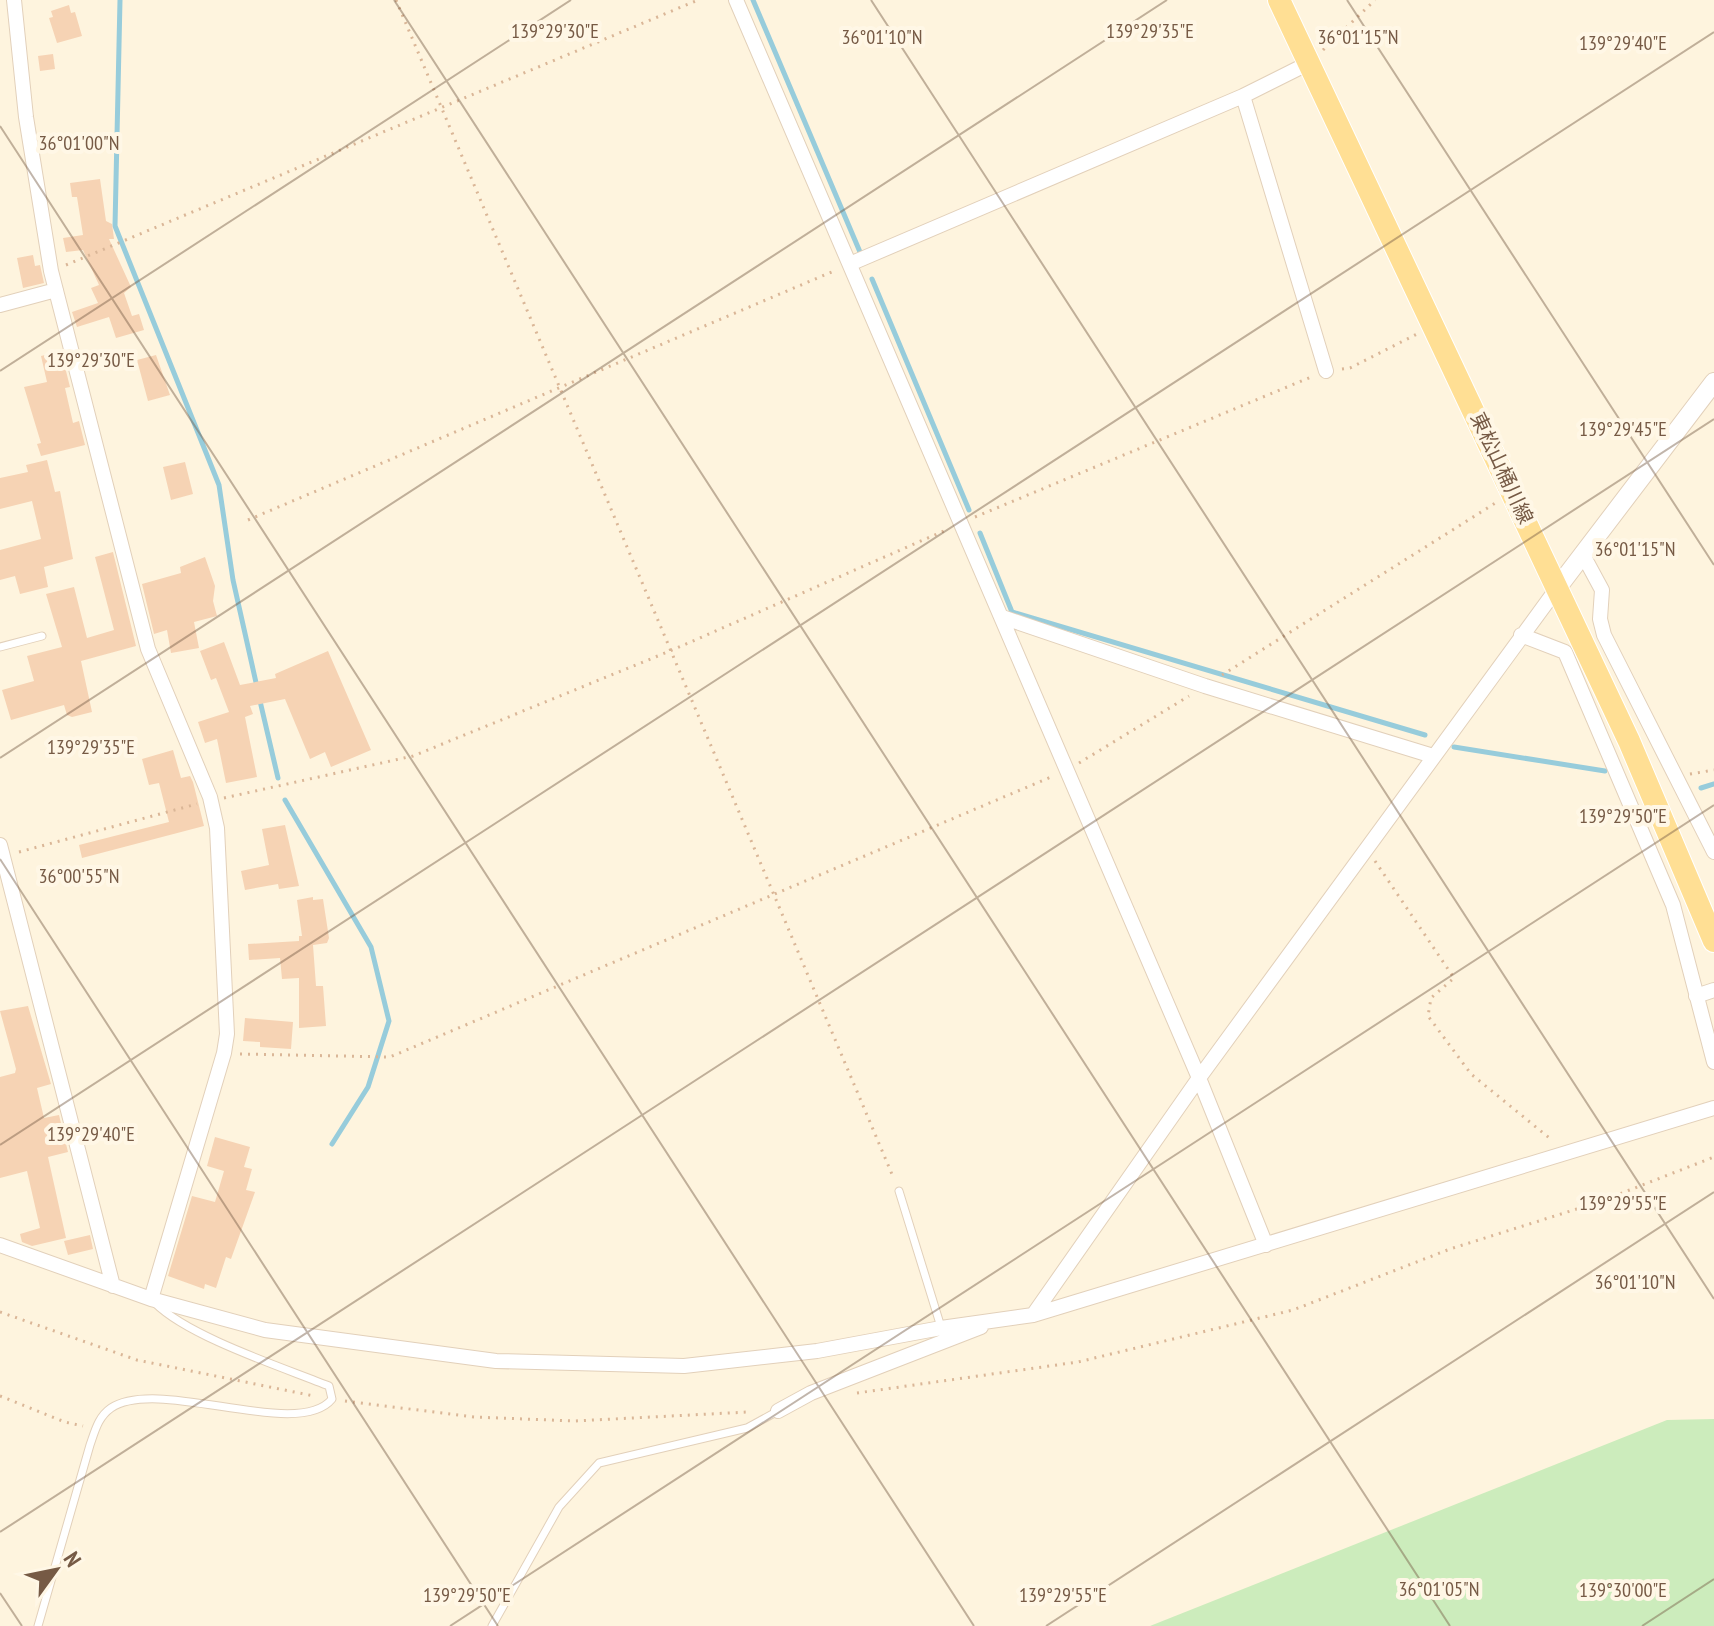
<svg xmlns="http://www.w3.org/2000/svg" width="1714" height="1626" font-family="'PT Sans Narrow','Noto Sans JP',sans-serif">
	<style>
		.green { fill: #ccecbc }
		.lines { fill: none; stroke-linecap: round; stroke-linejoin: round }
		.stream { stroke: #97ccdb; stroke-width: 5 }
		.building { fill: #f6d3b4 }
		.service-casing { stroke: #e2d0ba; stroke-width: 9 }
		.minor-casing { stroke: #e2d0ba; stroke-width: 16 }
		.tertiary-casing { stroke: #e2d0ba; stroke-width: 20 }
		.primary-casing { stroke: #fff; stroke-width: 24 }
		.path { stroke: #dab697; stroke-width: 3; stroke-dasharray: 2 6; stroke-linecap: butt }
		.service { stroke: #fff; stroke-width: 7 }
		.minor { stroke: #fff; stroke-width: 14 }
		.tertiary { stroke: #fff; stroke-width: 18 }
		.primary { stroke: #ffdf94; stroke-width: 22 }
		.ticks { fill: none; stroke: #765a45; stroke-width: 2; stroke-opacity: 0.45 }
		.labels { text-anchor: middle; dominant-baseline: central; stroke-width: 8; stroke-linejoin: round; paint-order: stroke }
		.street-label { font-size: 20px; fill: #765a45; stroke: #fff7e6 }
		.ticks-label { font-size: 20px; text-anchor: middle; fill: #765a45; stroke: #fff7e6; stroke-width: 8; stroke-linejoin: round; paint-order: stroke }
	</style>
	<rect width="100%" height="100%" fill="#fef4de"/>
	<path class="green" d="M 1714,1419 L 1714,1626 L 1150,1626 L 1667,1420 Z"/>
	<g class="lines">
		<path class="stream" d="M 120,0 L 115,226 L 219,485 L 233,580 L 257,687
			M 753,0 L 860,252
			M 872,279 L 969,510
			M 980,533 L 1012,612 L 1425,735
			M 260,701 L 278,778
			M 1454,747 L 1605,771
			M 1701,788 L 1714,784
			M 285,800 L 371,947 L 389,1021 L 368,1087 L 332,1144"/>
	</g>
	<path class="building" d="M 69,5 L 71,13 L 75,12 L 82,36 L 57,43 L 49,18 L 53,17 L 51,11 Z
		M 53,54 L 55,69 L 40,71 L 38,56 Z
		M 100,179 L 106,221 L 112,224 L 114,239 L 109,239 L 131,287 L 124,293 L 132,316 L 139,314 L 144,330 L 116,338 L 109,317 L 77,327 L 72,312 L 98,303 L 91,288 L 99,285 L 83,250 L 66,252 L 63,238 L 83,235 L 77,197 L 72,197 L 70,183 Z
		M 33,255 L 35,266 L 40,265 L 44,283 L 23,288 L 17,258 Z
		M 61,351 L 70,387 L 65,388 L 73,423 L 79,421 L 85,445 L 41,456 L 37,444 L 41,443 L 24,387 L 47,382 L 41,356 Z
		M 156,355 L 170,395 L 148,401 L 137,360 Z
		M 47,460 L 55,492 L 60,491 L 73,559 L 44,567 L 48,587 L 20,594 L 15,576 L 0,580 L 0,550 L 41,539 L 32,501 L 0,509 L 0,478 L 28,472 L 26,465 Z
		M 185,462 L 193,494 L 171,500 L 163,467 Z
		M 113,552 L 136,646 L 81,661 L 92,712 L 72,717 L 67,715 L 64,705 L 11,720 L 2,690 L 34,681 L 27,656 L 62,647 L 46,594 L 74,587 L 87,638 L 114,630 L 95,557 Z
		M 205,557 L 215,586 L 213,601 L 217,616 L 194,622 L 199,648 L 171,653 L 167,630 L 154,634 L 142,584 L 181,573 L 180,567 Z
		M 224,642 L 240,685 L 276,678 L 275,674 L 328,651 L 371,750 L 331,767 L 325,752 L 310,759 L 285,699 L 250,706 L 253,714 L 245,717 L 257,777 L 226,783 L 217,739 L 205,743 L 198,722 L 229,712 L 216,678 L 211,680 L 200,651 Z
		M 173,750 L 181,778 L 190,776 L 193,782 L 204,826 L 82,858 L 79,845 L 169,822 L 159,783 L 149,785 L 142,759 Z
		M 285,825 L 299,886 L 279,889 L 278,884 L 245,890 L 241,871 L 269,865 L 262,829 Z
		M 313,897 L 313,900 L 323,899 L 329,938 L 327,943 L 313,945 L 316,986 L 323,986 L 326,1026 L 299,1028 L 299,978 L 282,979 L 280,958 L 249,960 L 248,944 L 299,941 L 299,936 L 302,936 L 297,900 Z
		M 28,1006 L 51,1084 L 37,1088 L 44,1118 L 59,1115 L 68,1152 L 48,1157 L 66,1238 L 32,1246 L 22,1242 L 20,1234 L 40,1228 L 27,1171 L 0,1178 L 0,1077 L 15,1073 L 16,1069 L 0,1011 Z
		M 245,1018 L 293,1022 L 291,1049 L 260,1047 L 260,1042 L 243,1041 Z
		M 215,1137 L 250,1147 L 244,1167 L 252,1169 L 246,1190 L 255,1192 L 231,1259 L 226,1257 L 216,1288 L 205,1284 L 204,1289 L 168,1276 L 192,1196 L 215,1202 L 224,1171 L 207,1166 Z
		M 90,1235 L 93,1249 L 68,1255 L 64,1241 Z"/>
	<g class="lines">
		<g class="service-casing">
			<path id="service" d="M 0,647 L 42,636
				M 899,1191 L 941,1327
				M 38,1626 L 90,1445 C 95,1431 98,1417 111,1408 C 159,1376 298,1441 332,1399 L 329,1386 C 282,1367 189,1337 155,1303
				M 492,1626 L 559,1507 L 599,1463 L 747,1428 L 778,1411"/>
		</g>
		<g class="minor-casing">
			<path id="minor" d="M 14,0 L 26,117 L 51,271 L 148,649 L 210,797 L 217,828 L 227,1034 L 224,1053 L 151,1299
				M 736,0 L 1199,1078 L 1266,1245
				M 1243,96 L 1326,371
				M 852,263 L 1243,96 L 1311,62
				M 0,305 L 56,290
				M 1582,553 L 1602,590 L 1600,619 L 1604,635 L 1714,852
				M 1002,617 L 1205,686 L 1433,756
				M 1521,635 L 1565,652 L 1673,905 L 1714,1062
				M 0,845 L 113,1286
				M 1696,996 L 1714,990
				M 0,1245 L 151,1299 L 265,1330 L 496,1361 L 684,1366 L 817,1351 L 941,1328 L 1033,1315 L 1714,1108
				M 1033,1315 L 1199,1078 L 1558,587
				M 778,1411 L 811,1393 L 981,1327"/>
		</g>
		<g class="tertiary-casing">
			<path id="tertiary" d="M 1558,587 L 1714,382"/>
		</g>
		<g class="primary-casing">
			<path id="primary" d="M 1279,0 L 1629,741 L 1714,941"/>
		</g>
		<path class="path" d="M 396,0 L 894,1179
			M 1323,50 L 1375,0
			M 66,265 L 698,0
			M 1342,369 L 1350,368 L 1417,334
			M 975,517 L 1311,377
			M 248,520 L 834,271
			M 1222,675 L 1497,502
			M 1079,763 L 1189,696
			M 1690,774 L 1714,770
			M 224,798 L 413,756 L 670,651 L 946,530
			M 19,852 L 197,804
			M 1375,861 L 1454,978 L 1431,998 L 1428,1016 L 1471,1074 L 1553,1141
			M 240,1054 L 390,1057 L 1051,777
			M 0,1312 L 137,1360 L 314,1396
			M 857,1393 L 1078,1362 L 1293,1310 L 1450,1249 L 1599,1202 L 1714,1157
			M 0,1396 L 65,1422 L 83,1426
			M 345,1401 L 474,1417 L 575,1421 L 748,1412"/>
		<use href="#service" class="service"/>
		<use href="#minor" class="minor"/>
		<use href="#tertiary" class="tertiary"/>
		<use href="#primary" class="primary"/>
	</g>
	<path class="ticks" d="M 394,0 L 1450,1626M 871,0 L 1714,1299M 1347,0 L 1714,565M 0,126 L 974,1626M 0,371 L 571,0M 0,758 L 1167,0M 0,859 L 498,1626M 0,1145 L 1714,32M 0,1532 L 1714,419M 0,1593 L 22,1626M 450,1626 L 1714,805M 1046,1626 L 1714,1192M 1642,1626 L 1714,1579"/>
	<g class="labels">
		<g class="street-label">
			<text transform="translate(1502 468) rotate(65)">東松山桶川線</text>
		</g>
	</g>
	<g class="ticks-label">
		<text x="555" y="38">139°29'30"E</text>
		<text x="1150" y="38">139°29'35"E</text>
		<text x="882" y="44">36°01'10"N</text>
		<text x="1358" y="44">36°01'15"N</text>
		<text x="1623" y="50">139°29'40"E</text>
		<text x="79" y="150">36°01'00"N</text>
		<text x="91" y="367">139°29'30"E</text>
		<text x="1623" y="436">139°29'45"E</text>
		<text x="1635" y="556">36°01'15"N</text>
		<text x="91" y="754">139°29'35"E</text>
		<text x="1623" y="823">139°29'50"E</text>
		<text x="79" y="883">36°00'55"N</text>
		<text x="91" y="1141">139°29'40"E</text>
		<text x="1623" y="1210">139°29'55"E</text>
		<text x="1635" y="1289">36°01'10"N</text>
		<text x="1439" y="1596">36°01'05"N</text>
		<text x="1623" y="1597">139°30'00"E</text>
		<text x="467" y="1602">139°29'50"E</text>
		<text x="1063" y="1602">139°29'55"E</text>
	</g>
	<g transform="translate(56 1570) rotate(57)" stroke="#fff7e6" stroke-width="6" paint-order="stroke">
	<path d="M0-6L14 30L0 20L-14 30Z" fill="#765a45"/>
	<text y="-12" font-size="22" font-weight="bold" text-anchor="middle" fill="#765a45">N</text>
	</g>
</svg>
